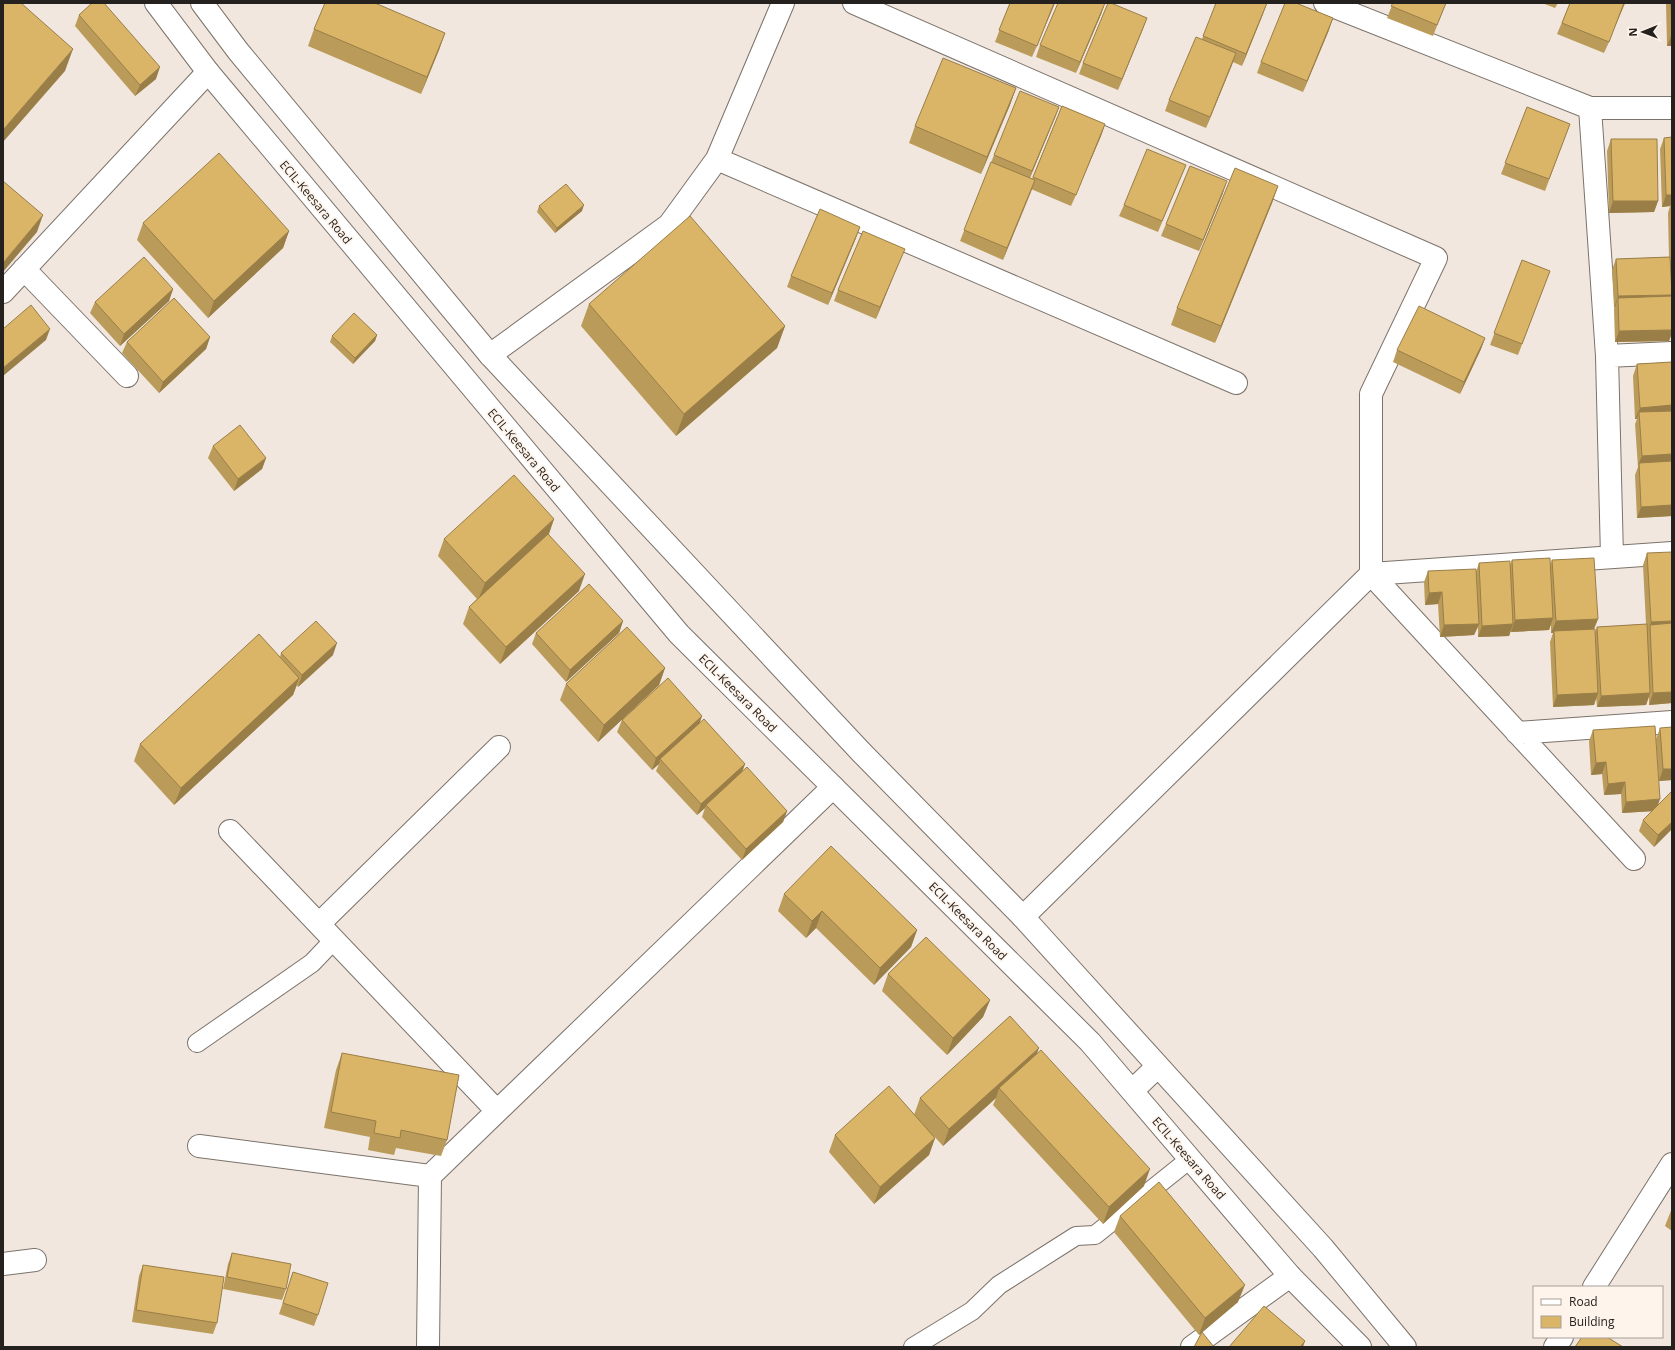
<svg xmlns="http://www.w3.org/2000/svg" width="1675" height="1350" font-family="'Open Sans',sans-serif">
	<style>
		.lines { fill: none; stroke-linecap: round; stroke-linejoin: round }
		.lane-casing { stroke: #7b726a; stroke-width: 20 }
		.street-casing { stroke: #7b726a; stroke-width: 24 }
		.primary-casing { stroke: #7b726a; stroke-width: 24 }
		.lane { stroke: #fff; stroke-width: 18 }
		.street { stroke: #fff; stroke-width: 22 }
		.primary { stroke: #fff; stroke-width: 22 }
		.wall { fill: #bb9b59 }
		.shaded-wall { fill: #997e48 }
		.building { fill: #dab467; stroke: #997e48 }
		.labels { text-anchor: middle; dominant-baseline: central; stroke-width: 3.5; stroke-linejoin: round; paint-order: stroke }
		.street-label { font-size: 12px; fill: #25211e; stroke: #fef4eb }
	</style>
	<rect width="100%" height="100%" fill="#f1e7de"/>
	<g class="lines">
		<g class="lane-casing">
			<path id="lane" d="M 197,1043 L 312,963 L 334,940
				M 913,1347 L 972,1311 L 999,1285 L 1076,1236 L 1095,1235 L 1190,1159"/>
		</g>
		<g class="street-casing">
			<path id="street" d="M 854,3 L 1436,258 L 1371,394 L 1371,574 L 1634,859
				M 1325,3 L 1590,108 L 1672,108
				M 1590,108 L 1607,356 L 1612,557
				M 717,159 L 1236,383
				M 24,269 L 127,376
				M 3,292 L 208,72
				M 490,355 L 669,225 L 717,159 L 783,3
				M 1607,356 L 1672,353
				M 1517,733 L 1672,722
				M 230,831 L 497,1111
				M 1023,917 L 1371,574 L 1672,553
				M 319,924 L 499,747
				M 199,1146 L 430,1176
				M 3,1264 L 35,1260
				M 1594,1287 L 1672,1164
				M 428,1347 L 430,1176 L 833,787
				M 1192,1347 L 1290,1276
				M 1555,1347 L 1562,1337"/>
		</g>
		<g class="primary-casing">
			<path id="primary" d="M 156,3 L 208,72 L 679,634 L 1090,1042 L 1290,1276 L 1360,1347
				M 202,3 L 238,51 L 490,355 L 861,752 L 1023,917 L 1323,1248 L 1405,1347
				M 1132,1091 L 1158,1066"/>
		</g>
		<use href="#lane" class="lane"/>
		<use href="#street" class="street"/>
		<use href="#primary" class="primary"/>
	</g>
	<path class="wall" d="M 1010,3 L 1055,3 L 1032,57 L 995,42 Z
		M 1216,3 L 1263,14 L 1242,66 L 1233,62 L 1206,128 L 1165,111 L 1169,100 L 1202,39 Z
		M 1393,3 L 1446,3 L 1433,36 L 1387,18 Z
		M 1542,3 L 1558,3 L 1555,8 Z
		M 1570,3 L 1625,3 L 1604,53 L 1557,34 Z
		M 1666,3 L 1672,3 L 1672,46 L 1667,46 Z
		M 1102,12 L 1076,73 L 1036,57 L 1040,45 Z
		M 79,15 L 156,79 L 135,96 L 75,26 Z
		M 1147,18 L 1118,90 L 1079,74 L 1083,63 Z
		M 314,29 L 445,33 L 439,50 L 421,94 L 308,46 Z
		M 1329,30 L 1303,92 L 1257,73 L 1261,62 Z
		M 1016,88 L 1010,105 L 981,174 L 909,143 L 915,126 Z
		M 1062,106 L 1105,124 L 1101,136 L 1071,206 L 1031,189 L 1003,260 L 960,241 L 994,155 L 1059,107 L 1030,178 L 1032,179 Z
		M 1527,107 L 1570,124 L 1545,191 L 1501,174 Z
		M 1672,137 L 1672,270 L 1671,270 L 1672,295 L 1671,296 L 1672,296 L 1672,333 L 1669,341 L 1615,342 L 1614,309 L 1615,307 L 1614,308 L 1612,270 L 1616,259 L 1669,257 L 1668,213 L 1670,206 L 1662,207 L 1660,149 L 1664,138 Z
		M 1611,139 L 1658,201 L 1654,212 L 1609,213 L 1607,151 Z
		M 1186,165 L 1158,232 L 1119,216 L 1124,205 Z
		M 1278,186 L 1272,203 L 1215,343 L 1171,325 L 1177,308 Z
		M 1223,193 L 1199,251 L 1161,236 L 1166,224 Z
		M 539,206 L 582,211 L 555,233 L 537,212 Z
		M 143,223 L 289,231 L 283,248 L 208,318 L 137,240 Z
		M 856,238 L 828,305 L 787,287 L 791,276 Z
		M 900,260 L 876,319 L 834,301 L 838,290 Z
		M 1522,260 L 1550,271 L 1518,355 L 1490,345 Z
		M 173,289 L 169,301 L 120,346 L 90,313 L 95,302 Z
		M 589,304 L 785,326 L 777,348 L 676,436 L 581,326 Z
		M 377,335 L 375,341 L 353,364 L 330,342 L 332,336 Z
		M 210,337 L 206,349 L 159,393 L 122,353 L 127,342 Z
		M 1485,338 L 1481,349 L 1460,394 L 1393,362 L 1397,350 Z
		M 1672,362 L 1672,516 L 1637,518 L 1635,475 L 1638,467 L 1635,424 L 1637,419 L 1635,419 L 1633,376 L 1637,364 Z
		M 213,446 L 266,458 L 262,469 L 234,491 L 208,458 Z
		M 554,519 L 549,534 L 579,591 L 500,664 L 463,624 L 469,607 L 477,599 L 438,556 L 444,539 Z
		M 1647,553 L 1672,703 L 1649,705 L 1649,697 L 1646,705 L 1597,707 L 1596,697 L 1594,705 L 1553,707 L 1550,642 L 1553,633 L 1551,633 L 1551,624 L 1549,630 L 1511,632 L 1511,630 L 1509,636 L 1478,637 L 1478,627 L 1474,635 L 1440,637 L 1438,604 L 1425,605 L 1424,582 L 1428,571 L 1476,572 L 1479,563 L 1510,566 L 1512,560 L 1550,566 L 1552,560 L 1598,619 L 1594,629 L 1595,633 L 1597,627 L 1646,624 L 1643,565 Z
		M 623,621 L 619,633 L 566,682 L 532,644 L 536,633 Z
		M 281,653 L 333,655 L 298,687 L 297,685 L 293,695 L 174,805 L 134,761 L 140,744 L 280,657 Z
		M 665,668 L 659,685 L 598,742 L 560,700 L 566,684 Z
		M 702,716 L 700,722 L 745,764 L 742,772 L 787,811 L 783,822 L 742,860 L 702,817 L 705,808 L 697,815 L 656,771 L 659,764 L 652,770 L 617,732 L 622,720 Z
		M 1660,728 L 1672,780 L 1659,781 L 1656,739 Z
		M 1593,730 L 1658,805 L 1672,829 L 1654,847 L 1639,831 L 1643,820 L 1652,811 L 1622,813 L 1621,794 L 1604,795 L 1602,774 L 1591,775 L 1589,741 Z
		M 784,894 L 917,930 L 911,947 L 874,985 L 816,928 L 806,938 L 778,911 Z
		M 888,974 L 990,1000 L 983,1017 L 947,1055 L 882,991 Z
		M 342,1053 L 447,1140 L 441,1156 L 396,1148 L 394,1155 L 368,1150 L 370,1137 L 324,1128 L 336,1070 Z
		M 1037,1054 L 1144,1186 L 1103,1224 L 993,1105 L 996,1098 L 943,1146 L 933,1135 L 935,1138 L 929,1155 L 874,1204 L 829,1152 L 835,1135 L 914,1115 L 920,1098 Z
		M 1672,1208 L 1672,1231 L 1665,1226 Z
		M 1120,1216 L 1238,1302 L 1199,1335 L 1114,1232 Z
		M 232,1253 L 286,1289 L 282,1300 L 223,1289 L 228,1264 Z
		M 143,1265 L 217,1323 L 213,1334 L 132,1322 L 139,1276 Z
		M 293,1272 L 318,1315 L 314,1326 L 279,1314 Z"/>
	<path class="shaded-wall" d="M 1054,3 L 1055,3 L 1032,57 L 1037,46 Z
		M 1105,3 L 1102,12 L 1076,73 L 1080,62 Z
		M 1267,3 L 1263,14 L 1242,66 L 1246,54 Z
		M 1624,3 L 1625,3 L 1604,53 L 1609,42 Z
		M 1147,18 L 1143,29 L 1118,90 L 1122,79 Z
		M 1333,18 L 1329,30 L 1303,92 L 1307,81 Z
		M 445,33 L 439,50 L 421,94 L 427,77 Z
		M 1672,34 L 1672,46 L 1667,46 Z
		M 73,49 L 65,71 L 3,142 L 3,130 Z
		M 1236,53 L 1232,65 L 1206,128 L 1210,117 Z
		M 160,67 L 156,79 L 135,96 L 140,85 Z
		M 1016,88 L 1010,105 L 981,174 L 987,157 Z
		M 1059,107 L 1055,118 L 1028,182 L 1032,171 Z
		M 1105,124 L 1101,136 L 1071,206 L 1076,195 Z
		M 1035,180 L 1031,192 L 1003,260 L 1007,248 Z
		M 1227,181 L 1223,193 L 1199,251 L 1203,240 Z
		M 1278,186 L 1272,203 L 1215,343 L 1221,326 Z
		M 1666,195 L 1672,195 L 1672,202 L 1670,206 L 1662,207 Z
		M 1613,201 L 1658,201 L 1654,212 L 1609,213 Z
		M 584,205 L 582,211 L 555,233 L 557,228 Z
		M 43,215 L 37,232 L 3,272 L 3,263 Z
		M 860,227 L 856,238 L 828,305 L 832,293 Z
		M 289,231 L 283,248 L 208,318 L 214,301 Z
		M 905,249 L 900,260 L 876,319 L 880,307 Z
		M 1672,263 L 1672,270 L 1669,270 Z
		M 173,289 L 169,301 L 120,346 L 124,334 Z
		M 1672,295 L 1667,306 L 1618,298 L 1615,307 L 1614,308 L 1618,296 Z
		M 785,326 L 777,348 L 676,436 L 684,414 Z
		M 50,329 L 46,340 L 3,376 L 3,368 Z
		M 1672,330 L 1672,333 L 1669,341 L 1615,342 L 1619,331 Z
		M 377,335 L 375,341 L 353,364 L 355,358 Z
		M 210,337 L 206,349 L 159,393 L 163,382 Z
		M 1485,338 L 1481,349 L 1460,394 L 1464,382 Z
		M 1672,405 L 1672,417 L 1639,412 L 1637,419 L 1635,419 L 1640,408 Z
		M 1672,454 L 1672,465 L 1639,463 L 1637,467 L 1642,456 Z
		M 266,458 L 262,469 L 234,491 L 238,479 Z
		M 1672,505 L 1672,516 L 1637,518 L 1641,507 Z
		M 554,519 L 548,536 L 478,600 L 485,583 Z
		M 585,574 L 579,591 L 500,664 L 506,647 Z
		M 1442,592 L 1438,604 L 1425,605 L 1429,593 Z
		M 1553,618 L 1549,630 L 1511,632 L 1515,620 Z
		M 1598,619 L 1593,631 L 1554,631 L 1553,633 L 1551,633 L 1556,621 Z
		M 623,621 L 619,633 L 566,682 L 570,670 Z
		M 1672,621 L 1672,632 L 1650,625 L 1647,633 L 1651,622 Z
		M 1479,624 L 1474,635 L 1440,637 L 1444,625 Z
		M 1513,624 L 1509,636 L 1478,637 L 1482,626 Z
		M 337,643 L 333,655 L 298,687 L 302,675 Z
		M 665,668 L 659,685 L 598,742 L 604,725 Z
		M 299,678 L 293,695 L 174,805 L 181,788 Z
		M 1672,692 L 1672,703 L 1649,705 L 1653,693 Z
		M 1598,693 L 1594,705 L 1553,707 L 1557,695 Z
		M 1650,693 L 1646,705 L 1597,707 L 1601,696 Z
		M 702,716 L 698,727 L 660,759 L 659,764 L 652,770 L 656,758 Z
		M 1606,762 L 1602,774 L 1591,775 L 1596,763 Z
		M 745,764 L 741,775 L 706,805 L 705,808 L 697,815 L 701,804 Z
		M 1663,769 L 1672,769 L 1672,780 L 1659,781 Z
		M 1625,782 L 1621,794 L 1604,795 L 1608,784 Z
		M 1660,799 L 1656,811 L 1622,813 L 1626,802 Z
		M 787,811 L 783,822 L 742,860 L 746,849 Z
		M 1672,822 L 1672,829 L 1654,847 L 1658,835 Z
		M 822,911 L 816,928 L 806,938 L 812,921 Z
		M 917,930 L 911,947 L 874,985 L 880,968 Z
		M 990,1000 L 983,1017 L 947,1055 L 953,1038 Z
		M 1039,1048 L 1033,1065 L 999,1088 L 996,1098 L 943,1146 L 949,1129 Z
		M 935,1138 L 929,1155 L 874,1204 L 880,1187 Z
		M 1150,1169 L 1144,1186 L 1103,1224 L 1109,1207 Z
		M 1245,1285 L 1238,1302 L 1199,1335 L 1205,1318 Z
		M 1305,1341 L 1303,1347 L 1300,1347 Z"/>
	<path class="building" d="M 3,3 L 21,3 L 73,49 L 3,130 Z
		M 92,3 L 104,3 L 160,67 L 140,85 L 79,15 Z
		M 325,3 L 375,3 L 445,33 L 427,77 L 314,29 Z
		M 1010,3 L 1054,3 L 1037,46 L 999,30 Z
		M 1058,3 L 1105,3 L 1080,62 L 1040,45 Z
		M 1108,3 L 1111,3 L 1147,18 L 1122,79 L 1083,63 Z
		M 1216,3 L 1267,3 L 1246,54 L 1203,36 Z
		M 1285,3 L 1296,3 L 1333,18 L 1307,81 L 1261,62 Z
		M 1393,3 L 1446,3 L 1437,25 L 1391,6 Z
		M 1570,3 L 1624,3 L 1609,42 L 1562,23 Z
		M 1671,3 L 1672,3 L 1672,34 Z
		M 1196,37 L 1236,53 L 1210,117 L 1169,100 Z
		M 943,58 L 1016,88 L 987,157 L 915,126 Z
		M 1020,91 L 1059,107 L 1032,171 L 994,155 Z
		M 1062,106 L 1105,124 L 1076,195 L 1033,177 Z
		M 1527,107 L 1570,124 L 1549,179 L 1505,163 Z
		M 1672,137 L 1672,195 L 1666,195 L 1664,138 Z
		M 1611,139 L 1657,139 L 1658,201 L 1613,201 Z
		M 1147,149 L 1186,165 L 1162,221 L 1124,205 Z
		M 219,153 L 289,231 L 214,301 L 143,223 Z
		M 991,162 L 1035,180 L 1007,248 L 964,230 Z
		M 1190,166 L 1227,181 L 1203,240 L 1166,224 Z
		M 1235,168 L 1278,186 L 1221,326 L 1177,308 Z
		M 3,181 L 43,215 L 3,263 Z
		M 566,184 L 584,205 L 557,228 L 539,206 Z
		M 820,209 L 860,227 L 832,293 L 791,276 Z
		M 690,216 L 785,326 L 684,414 L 589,304 Z
		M 863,231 L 905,249 L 880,307 L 838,290 Z
		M 144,257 L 173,289 L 124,334 L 95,302 Z
		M 1670,257 L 1672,295 L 1618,296 L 1616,259 Z
		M 1522,260 L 1550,271 L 1522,344 L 1494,333 Z
		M 1672,296 L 1672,330 L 1619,331 L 1618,298 Z
		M 174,298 L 210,337 L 163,382 L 127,342 Z
		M 31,305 L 50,329 L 3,368 L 3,329 Z
		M 1419,306 L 1485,338 L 1464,382 L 1397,350 Z
		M 354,313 L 377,335 L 355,358 L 332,336 Z
		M 1672,362 L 1672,405 L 1640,408 L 1637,364 Z
		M 1672,411 L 1672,454 L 1642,456 L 1639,412 Z
		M 240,425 L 266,458 L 238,479 L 213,446 Z
		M 1672,461 L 1672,505 L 1641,507 L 1639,463 Z
		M 514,475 L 554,519 L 485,583 L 444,539 Z
		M 548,534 L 585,574 L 506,647 L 469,607 Z
		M 1672,552 L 1672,621 L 1651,622 L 1647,553 Z
		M 1550,558 L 1553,618 L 1515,620 L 1512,560 Z
		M 1594,558 L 1598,619 L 1556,621 L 1552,560 Z
		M 1510,561 L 1513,624 L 1482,626 L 1479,563 Z
		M 1476,569 L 1479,624 L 1444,625 L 1442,592 L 1429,593 L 1428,571 Z
		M 589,584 L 623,621 L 570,670 L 536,633 Z
		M 316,621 L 337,643 L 302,675 L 281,653 Z
		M 1672,623 L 1672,692 L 1653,693 L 1650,625 Z
		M 1647,624 L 1650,693 L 1601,696 L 1597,627 Z
		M 627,627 L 665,668 L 604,725 L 566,684 Z
		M 1595,629 L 1598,693 L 1557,695 L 1554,631 Z
		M 259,634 L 299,678 L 181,788 L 140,744 Z
		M 668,678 L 702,716 L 656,758 L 622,720 Z
		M 704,719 L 745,764 L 701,804 L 660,759 Z
		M 1655,726 L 1660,799 L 1626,802 L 1625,782 L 1608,784 L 1606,762 L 1596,763 L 1593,730 Z
		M 1672,727 L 1672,769 L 1663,769 L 1660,728 Z
		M 747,767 L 787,811 L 746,849 L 706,805 Z
		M 1672,791 L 1672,822 L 1658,835 L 1643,820 Z
		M 831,846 L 917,930 L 880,968 L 822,911 L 812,921 L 784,894 Z
		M 926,937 L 990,1000 L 953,1038 L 888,974 Z
		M 1010,1016 L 1039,1048 L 949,1129 L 920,1098 Z
		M 1041,1050 L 1150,1169 L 1109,1207 L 999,1088 Z
		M 342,1053 L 459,1075 L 447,1140 L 401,1130 L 400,1138 L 374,1133 L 376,1121 L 331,1112 Z
		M 889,1086 L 935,1138 L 880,1187 L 835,1135 Z
		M 1159,1182 L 1245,1285 L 1205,1318 L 1120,1216 Z
		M 232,1253 L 291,1264 L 286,1289 L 227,1277 Z
		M 143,1265 L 224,1277 L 217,1323 L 136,1310 Z
		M 293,1272 L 328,1283 L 318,1315 L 283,1303 Z
		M 1264,1306 L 1305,1341 L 1300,1347 L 1229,1347 Z
		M 1202,1332 L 1214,1347 L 1194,1347 Z
		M 1582,1337 L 1607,1337 L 1623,1347 L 1575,1347 Z"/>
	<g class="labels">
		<g class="street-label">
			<text transform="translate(316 202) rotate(50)">ECIL-Keesara Road</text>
			<text transform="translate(524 450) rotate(50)">ECIL-Keesara Road</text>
			<text transform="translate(738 693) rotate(45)">ECIL-Keesara Road</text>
			<text transform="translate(968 921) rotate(45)">ECIL-Keesara Road</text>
			<text transform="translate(1189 1158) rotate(49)">ECIL-Keesara Road</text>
		</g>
	</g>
	<rect width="1675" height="1350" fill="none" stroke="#25211e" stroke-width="8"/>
	<rect x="1533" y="1286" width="130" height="52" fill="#fef4eb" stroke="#a7a099"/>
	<rect x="1541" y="1299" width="20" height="6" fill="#ffffff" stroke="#a7a099"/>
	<text x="1569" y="1306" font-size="12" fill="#25211e">Road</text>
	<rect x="1541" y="1316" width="20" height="12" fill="#dab467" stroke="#a7a099"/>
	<text x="1569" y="1326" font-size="12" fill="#25211e">Building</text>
	<g transform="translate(1643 32) rotate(269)" stroke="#fef4eb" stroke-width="3" paint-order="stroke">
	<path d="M0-3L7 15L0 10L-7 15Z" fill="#25211e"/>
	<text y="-6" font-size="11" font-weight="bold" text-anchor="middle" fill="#25211e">N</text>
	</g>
</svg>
